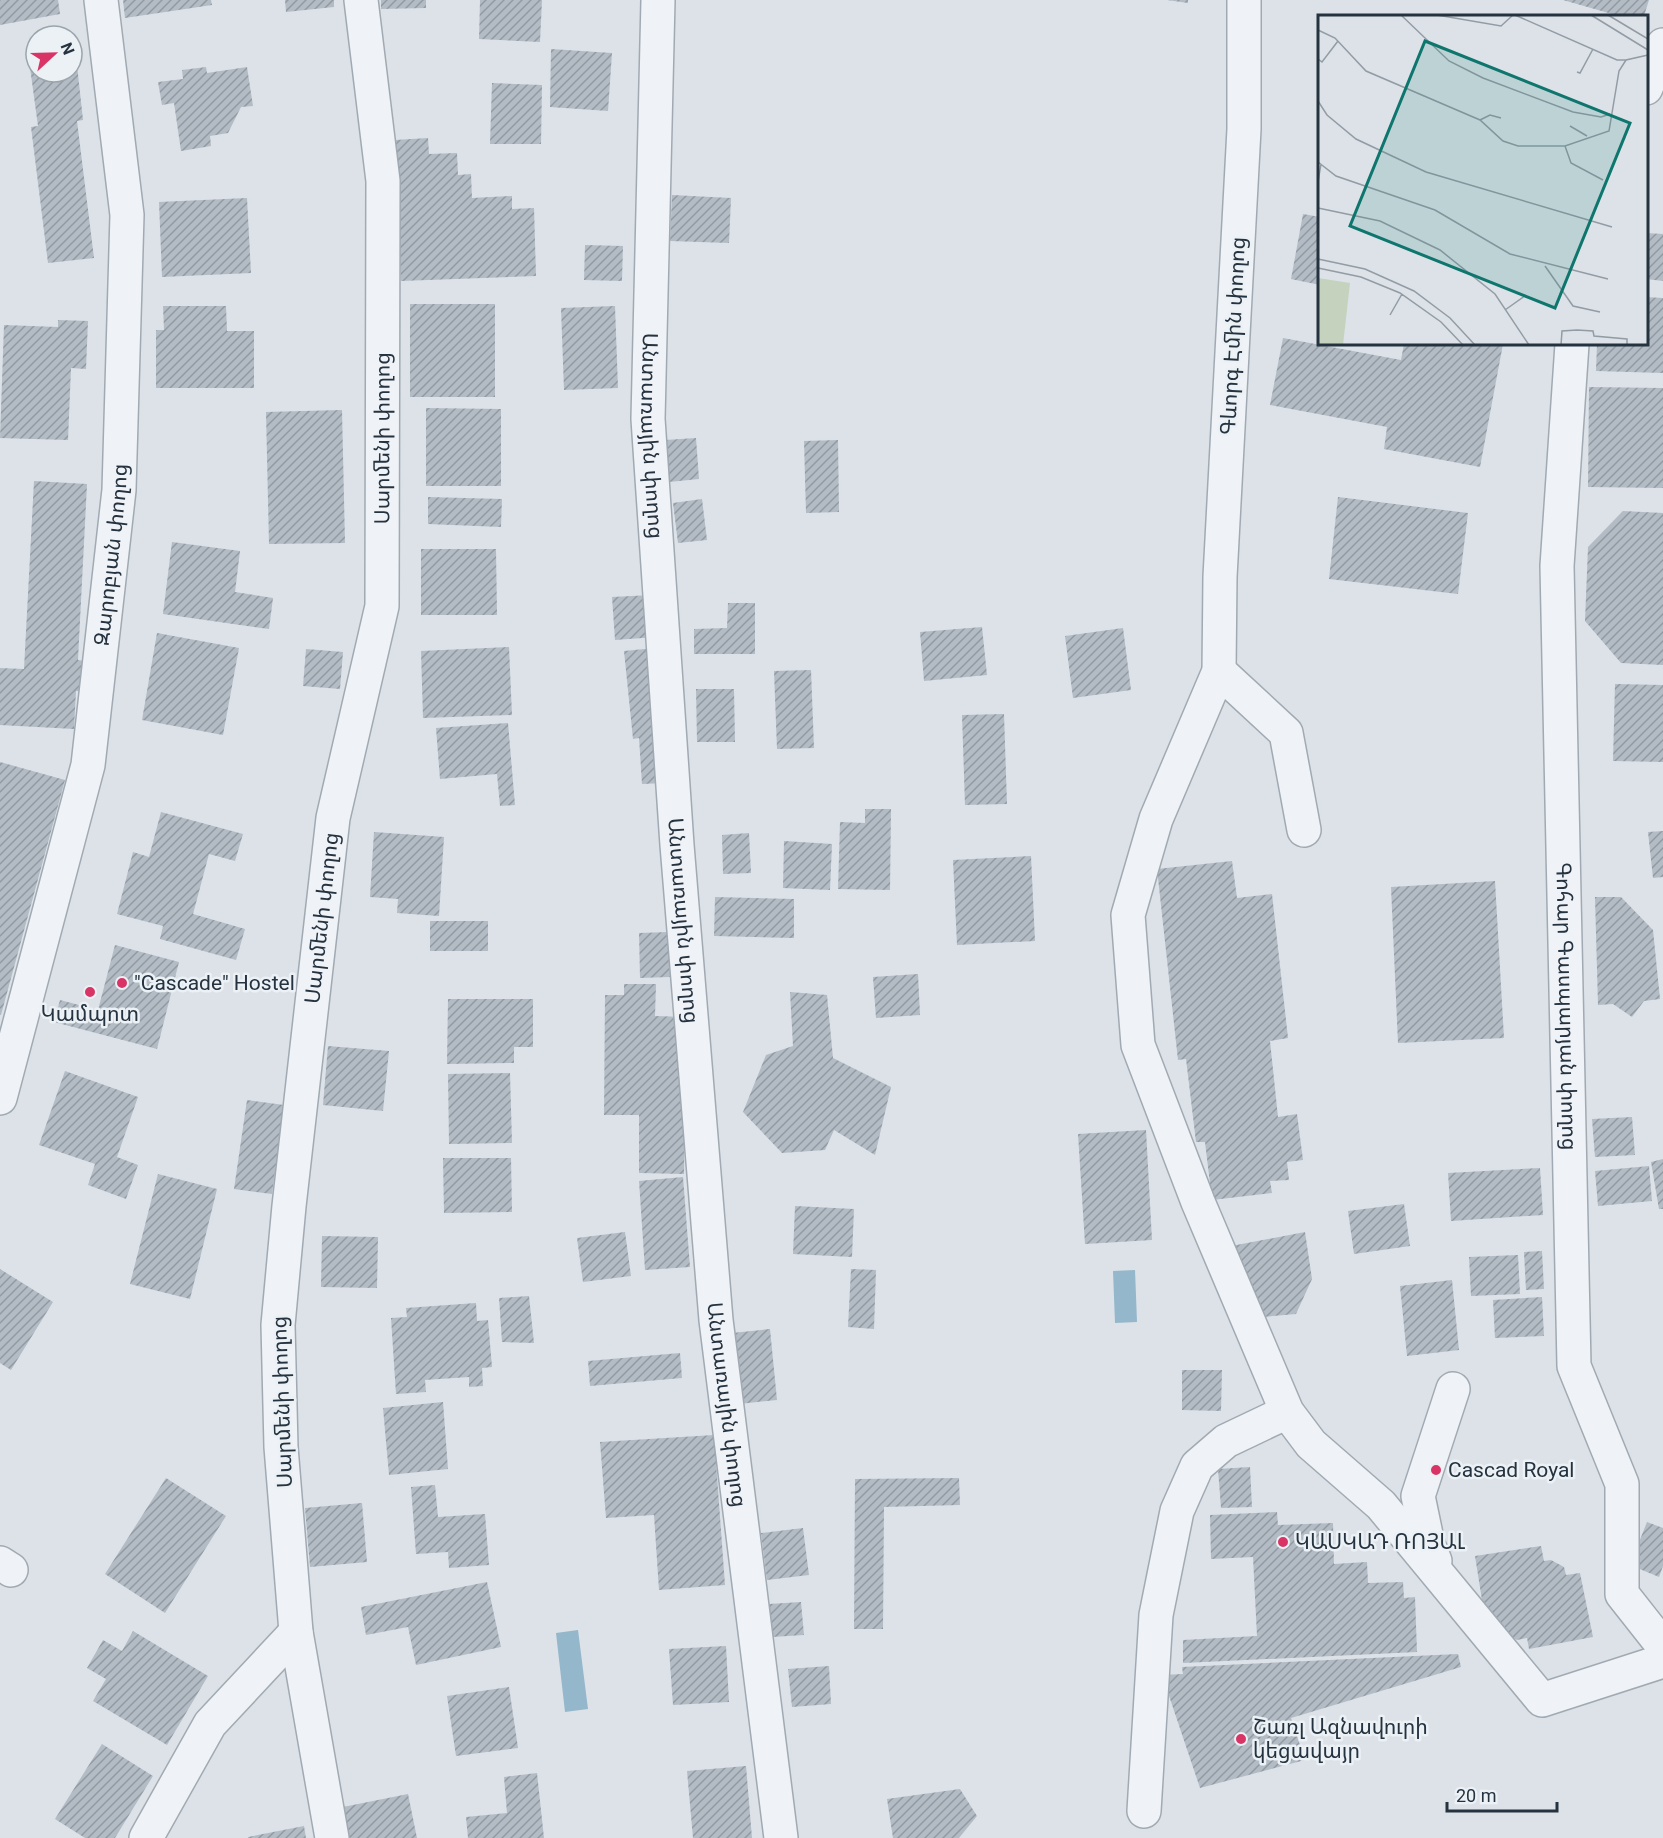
<svg xmlns="http://www.w3.org/2000/svg" width="1663" height="1838" font-family="Roboto,'Noto Sans Armenian',sans-serif">
	<style>
		.water { fill: #94b7cb }
		.building { fill: url(#building-hatch) }
		.lines { fill: none; stroke-linecap: round; stroke-linejoin: round }
		.minor-casing { stroke: #a1aab2; stroke-width: 36 }
		.minor { stroke: #eff2f6; stroke-width: 33 }
		.poi-dot { fill: #d83566; stroke: #ebf1f5; stroke-width: 2 }
		.labels { text-anchor: middle; dominant-baseline: central; stroke-width: 5; stroke-linejoin: round; paint-order: stroke }
		.street-label { font-size: 21px; fill: #25323f; stroke: #ebf1f5 }
		.poi-label { font-size: 21px; fill: #25323f; stroke: #ebf1f5; text-anchor: start }
		.inset-road { fill: none; stroke: #939ca4; stroke-width: 1.5 }
		.view { fill: #0f766e; fill-opacity: 0.15; stroke: #0f766e; stroke-width: 3 }
		.inset-edge { fill: none; stroke: #25323f; stroke-width: 3 }
	</style>
	<defs>
		<pattern id="building-hatch" width="6" height="6" patternUnits="userSpaceOnUse" patternTransform="scale(1.5)"><rect width="6" height="6" fill="#b3bcc5"/><path d="M-1 1l2-2M0 6l6-6M5 7l2-2" fill="none" stroke="#9199a1"/></pattern>
	</defs>
	<rect width="100%" height="100%" fill="#dce2e8"/>
	<path class="water" d="M 1135,1270 L 1137,1322 L 1115,1323 L 1113,1271 Z
		M 578,1630 L 588,1709 L 565,1712 L 556,1633 Z"/>
	<path class="building" d="M 0,0 L 58,0 L 60,14 L 0,25 Z
		M 123,0 L 211,0 L 212,5 L 125,18 Z
		M 285,0 L 334,0 L 334,7 L 286,12 Z
		M 381,0 L 426,0 L 426,8 L 381,9 Z
		M 480,0 L 542,0 L 540,42 L 479,39 Z
		M 1167,0 L 1188,0 L 1188,3 Z
		M 1563,0 L 1649,0 L 1644,16 L 1619,16 Z
		M 75,47 L 83,120 L 77,121 L 94,258 L 48,263 L 31,127 L 38,126 L 28,53 L 36,52 L 36,72 L 72,72 L 72,48 Z
		M 551,49 L 612,53 L 608,111 L 550,107 Z
		M 206,67 L 207,73 L 247,67 L 253,106 L 241,107 L 228,133 L 210,136 L 211,146 L 181,151 L 174,103 L 162,105 L 158,82 L 183,79 L 182,70 Z
		M 492,83 L 542,85 L 541,144 L 490,144 Z
		M 428,138 L 429,154 L 457,153 L 458,175 L 471,174 L 472,198 L 512,196 L 512,209 L 534,208 L 536,276 L 401,281 L 395,140 Z
		M 672,195 L 731,198 L 729,243 L 670,241 Z
		M 247,198 L 251,273 L 162,277 L 159,202 Z
		M 1303,214 L 1320,217 L 1320,285 L 1291,279 Z
		M 1646,233 L 1663,234 L 1663,281 L 1646,279 Z
		M 585,245 L 623,246 L 622,281 L 584,280 Z
		M 1646,297 L 1663,298 L 1663,373 L 1596,371 L 1597,344 L 1646,344 Z
		M 410,304 L 495,304 L 495,397 L 410,397 Z
		M 163,306 L 226,306 L 227,331 L 254,331 L 254,388 L 156,388 L 156,330 L 164,330 Z
		M 615,306 L 618,388 L 564,390 L 561,308 Z
		M 58,320 L 88,321 L 86,369 L 71,368 L 68,440 L 0,438 L 4,325 L 58,327 Z
		M 1283,338 L 1401,360 L 1404,344 L 1503,344 L 1480,467 L 1384,449 L 1387,427 L 1270,405 Z
		M 1589,387 L 1663,388 L 1663,488 L 1588,487 Z
		M 426,408 L 501,409 L 501,486 L 426,486 Z
		M 342,410 L 345,543 L 269,544 L 266,412 Z
		M 696,438 L 699,479 L 669,482 L 665,440 Z
		M 838,440 L 839,512 L 806,513 L 804,441 Z
		M 34,481 L 87,484 L 78,660 L 91,662 L 89,692 L 76,691 L 74,729 L 0,725 L 0,668 L 24,669 Z
		M 428,497 L 502,499 L 501,527 L 428,524 Z
		M 1338,497 L 1468,513 L 1458,594 L 1329,579 Z
		M 702,499 L 707,540 L 678,543 L 673,503 Z
		M 1623,511 L 1663,513 L 1663,665 L 1621,663 L 1585,621 L 1588,547 Z
		M 172,542 L 240,551 L 235,592 L 273,598 L 269,629 L 163,614 Z
		M 421,549 L 496,549 L 497,615 L 421,615 Z
		M 652,595 L 656,637 L 615,640 L 612,597 Z
		M 728,603 L 755,603 L 755,654 L 694,654 L 694,629 L 727,628 Z
		M 982,627 L 987,675 L 924,681 L 920,632 Z
		M 1123,628 L 1131,690 L 1073,698 L 1065,636 Z
		M 157,633 L 239,648 L 223,735 L 142,720 Z
		M 509,647 L 512,715 L 423,718 L 421,651 Z
		M 655,648 L 666,783 L 642,784 L 639,738 L 633,739 L 624,651 Z
		M 306,649 L 343,652 L 340,689 L 303,686 Z
		M 811,670 L 814,748 L 777,749 L 774,671 Z
		M 1615,684 L 1663,685 L 1663,762 L 1613,761 Z
		M 696,689 L 734,689 L 735,742 L 697,742 Z
		M 1004,714 L 1007,804 L 965,805 L 962,715 Z
		M 508,723 L 515,805 L 500,806 L 497,774 L 440,779 L 436,728 Z
		M 0,762 L 65,780 L 1,1015 L 0,1015 Z
		M 865,809 L 891,809 L 890,890 L 838,889 L 840,822 L 865,823 Z
		M 161,812 L 243,834 L 235,861 L 209,854 L 193,914 L 245,929 L 236,960 L 160,939 L 163,926 L 117,914 L 133,852 L 149,857 Z
		M 1663,831 L 1663,877 L 1653,878 L 1648,832 Z
		M 374,832 L 444,837 L 439,916 L 397,913 L 398,899 L 370,897 Z
		M 749,833 L 751,873 L 723,874 L 722,835 Z
		M 784,841 L 832,844 L 830,890 L 783,888 Z
		M 1031,856 L 1035,941 L 957,945 L 953,860 Z
		M 1232,861 L 1237,898 L 1272,894 L 1288,1038 L 1270,1041 L 1278,1117 L 1297,1114 L 1303,1160 L 1287,1162 L 1289,1180 L 1270,1181 L 1272,1193 L 1212,1200 L 1205,1142 L 1196,1142 L 1186,1059 L 1178,1060 L 1157,869 Z
		M 1495,881 L 1504,1038 L 1398,1043 L 1391,887 Z
		M 715,897 L 794,899 L 794,938 L 714,936 Z
		M 1595,897 L 1621,897 L 1653,930 L 1660,999 L 1644,1001 L 1632,1017 L 1613,1004 L 1598,1005 Z
		M 430,921 L 488,921 L 488,951 L 430,951 Z
		M 669,932 L 670,977 L 640,978 L 639,933 Z
		M 115,945 L 179,962 L 157,1049 L 54,1022 L 60,1000 L 98,1010 Z
		M 918,974 L 920,1015 L 876,1018 L 873,977 Z
		M 624,984 L 656,984 L 655,1016 L 686,1017 L 684,1174 L 639,1173 L 639,1115 L 604,1115 L 605,995 L 624,995 Z
		M 790,992 L 827,995 L 833,1058 L 891,1087 L 875,1155 L 834,1130 L 825,1150 L 782,1153 L 743,1112 L 766,1055 L 793,1046 Z
		M 448,999 L 533,999 L 533,1047 L 514,1047 L 514,1063 L 447,1064 Z
		M 328,1046 L 389,1051 L 383,1111 L 323,1105 Z
		M 65,1071 L 138,1097 L 117,1157 L 138,1165 L 126,1199 L 88,1185 L 95,1164 L 39,1145 Z
		M 510,1073 L 512,1143 L 449,1144 L 448,1074 Z
		M 247,1100 L 284,1105 L 272,1194 L 234,1189 Z
		M 1632,1117 L 1635,1155 L 1595,1157 L 1592,1119 Z
		M 1146,1130 L 1152,1240 L 1085,1244 L 1078,1134 Z
		M 443,1158 L 511,1158 L 512,1212 L 444,1213 Z
		M 1663,1159 L 1663,1209 L 1659,1209 L 1651,1162 Z
		M 1649,1166 L 1652,1201 L 1598,1206 L 1595,1171 Z
		M 1540,1168 L 1543,1215 L 1451,1221 L 1448,1173 Z
		M 158,1174 L 217,1189 L 190,1299 L 130,1284 Z
		M 683,1177 L 690,1267 L 645,1270 L 639,1181 Z
		M 1404,1204 L 1410,1246 L 1354,1254 L 1348,1211 Z
		M 795,1206 L 854,1209 L 852,1257 L 793,1254 Z
		M 625,1232 L 631,1276 L 583,1282 L 577,1238 Z
		M 1305,1232 L 1312,1279 L 1296,1314 L 1251,1318 L 1226,1247 Z
		M 322,1236 L 378,1237 L 377,1288 L 321,1287 Z
		M 1542,1251 L 1544,1289 L 1526,1290 L 1524,1252 Z
		M 1518,1255 L 1520,1294 L 1471,1296 L 1469,1257 Z
		M 0,1269 L 53,1302 L 11,1370 L 0,1363 Z
		M 851,1269 L 876,1270 L 874,1329 L 848,1327 Z
		M 1452,1280 L 1459,1350 L 1407,1356 L 1400,1286 Z
		M 529,1296 L 534,1343 L 502,1342 L 499,1298 Z
		M 1542,1297 L 1544,1336 L 1495,1338 L 1493,1300 Z
		M 476,1303 L 477,1321 L 488,1320 L 492,1367 L 482,1368 L 483,1386 L 469,1387 L 469,1377 L 425,1380 L 426,1392 L 396,1394 L 391,1318 L 407,1317 L 406,1308 Z
		M 770,1329 L 777,1400 L 739,1404 L 732,1333 Z
		M 680,1353 L 682,1378 L 590,1386 L 588,1361 Z
		M 1182,1370 L 1222,1370 L 1221,1411 L 1182,1410 Z
		M 443,1402 L 448,1469 L 389,1475 L 383,1408 Z
		M 714,1435 L 725,1585 L 659,1590 L 654,1515 L 606,1518 L 600,1442 Z
		M 1250,1467 L 1252,1507 L 1221,1508 L 1218,1469 Z
		M 166,1478 L 226,1516 L 165,1613 L 105,1574 Z
		M 959,1478 L 960,1505 L 884,1507 L 883,1629 L 854,1629 L 855,1479 Z
		M 435,1485 L 438,1517 L 485,1514 L 489,1565 L 449,1568 L 448,1552 L 416,1554 L 411,1487 Z
		M 362,1503 L 367,1562 L 310,1567 L 305,1508 Z
		M 1277,1512 L 1278,1525 L 1333,1523 L 1334,1564 L 1367,1562 L 1368,1583 L 1403,1582 L 1404,1598 L 1415,1597 L 1417,1652 L 1183,1663 L 1183,1640 L 1257,1636 L 1253,1557 L 1211,1559 L 1210,1515 Z
		M 1647,1522 L 1663,1528 L 1663,1566 L 1659,1577 L 1630,1565 Z
		M 803,1528 L 809,1575 L 767,1580 L 761,1533 Z
		M 1541,1546 L 1544,1561 L 1551,1560 L 1564,1567 L 1566,1575 L 1580,1573 L 1593,1637 L 1529,1649 L 1527,1638 L 1517,1640 L 1497,1628 L 1496,1617 L 1485,1619 L 1475,1556 Z
		M 487,1582 L 501,1647 L 416,1665 L 408,1627 L 366,1635 L 361,1607 Z
		M 801,1602 L 804,1635 L 772,1637 L 769,1604 Z
		M 133,1631 L 208,1676 L 167,1745 L 93,1701 L 106,1679 L 87,1668 L 103,1640 L 122,1651 Z
		M 726,1646 L 729,1702 L 673,1705 L 669,1649 Z
		M 1458,1654 L 1461,1667 L 1291,1718 L 1305,1760 L 1200,1788 L 1162,1675 L 1183,1674 L 1182,1667 Z
		M 829,1666 L 831,1704 L 792,1707 L 788,1669 Z
		M 509,1687 L 518,1748 L 456,1756 L 447,1696 Z
		M 102,1744 L 153,1776 L 115,1838 L 85,1838 L 55,1819 Z
		M 746,1766 L 752,1838 L 693,1838 L 687,1771 Z
		M 537,1773 L 544,1838 L 468,1838 L 466,1817 L 507,1813 L 504,1777 Z
		M 960,1789 L 977,1816 L 959,1838 L 893,1838 L 887,1799 Z
		M 408,1794 L 417,1838 L 339,1838 L 333,1809 Z
		M 304,1826 L 306,1838 L 248,1838 L 248,1837 Z"/>
	<g class="lines">
		<g class="minor-casing">
			<g id="minor">
				<path id="s1" d="M 658,0 L 648,419 L 677,845 L 716,1320 L 781,1838"/>
				<path d="M 1244,0 L 1244,129 L 1220,577 L 1219,671 L 1156,819 L 1128,915 L 1138,1045 L 1198,1202 L 1287,1412 L 1311,1444 L 1381,1505 L 1542,1700 L 1663,1661"/>
				<path d="M 1646,88 L 1663,45"/>
				<path id="s2" d="M 1572,344 L 1557,566 L 1574,1366 L 1622,1484 L 1622,1594 L 1663,1646"/>
				<path d="M 1219,671 L 1286,733 L 1304,830"/>
				<path id="s3" d="M 0,1098 L 88,765 L 119,490 L 127,215 L 101,0"/>
				<path d="M 1435,1561 L 1428,1544 L 1418,1496 L 1453,1389"/>
				<path d="M 0,1563 L 11,1570"/>
				<path d="M 1144,1811 L 1156,1615 L 1177,1511 L 1197,1466 L 1226,1441 L 1287,1412"/>
				<path d="M 146,1838 L 210,1724 L 296,1632"/>
				<path id="s4" d="M 332,1838 L 296,1632 L 281,1447 L 278,1325 L 289,1206 L 333,818 L 382,606 L 383,181 L 361,0"/>
			</g>
		</g>
		<use href="#minor" class="minor"/>
	</g>
	<g class="poi-dot">
		<circle cx="122" cy="983" r="6"/>
		<circle cx="90" cy="992" r="6"/>
		<circle cx="1436" cy="1470" r="6"/>
		<circle cx="1283" cy="1542" r="6"/>
		<circle cx="1241" cy="1739" r="6"/>
	</g>
	<g class="labels">
		<g class="street-label">
			<text transform="translate(1233 336) rotate(-87)">Գևորգ Էմին փողոց</text>
			<text stroke="none"><textPath href="#s1" startOffset="436">Անտառային փողոց</textPath></text>
			<text stroke="none"><textPath href="#s4" startOffset="1412">Սարմենի փողոց</textPath></text>
			<text stroke="none"><textPath href="#s3" startOffset="556">Զարոբյան փողոց</textPath></text>
			<text stroke="none"><textPath href="#s4" startOffset="926">Սարմենի փողոց</textPath></text>
			<text stroke="none"><textPath href="#s1" startOffset="922">Անտառային փողոց</textPath></text>
			<text stroke="none"><textPath href="#s2" startOffset="663">Գոհար Գասպարյան փողոց</textPath></text>
			<text transform="translate(282 1402) rotate(-92)">Սարմենի փողոց</text>
			<text stroke="none"><textPath href="#s1" startOffset="1408">Անտառային փողոց</textPath></text>
		</g>
		<g class="poi-label">
			<text x="134" y="983">"Cascade" Hostel</text>
			<text x="90" y="1014" text-anchor="middle">Կամպոտ</text>
			<text x="1448" y="1470">Cascad Royal</text>
			<text x="1295" y="1542">ԿԱՍԿԱԴ ՌՈՅԱԼ</text>
			<text x="1253" y="1727">Շառլ Ազնավուրի<tspan x="1253" dy="24">կեցավայր</tspan></text>
		</g>
	</g>
	<g transform="translate(1318 15)">
		<rect width="330" height="330" fill="#dce2e8"/>
		<path d="M 0,263 L 32,268 L 25,330 L 0,330 Z" fill="#c5d2bd"/>
		<path class="inset-road" d="M 83,0 L 131,46 L 165,63 L 255,97 L 283,102 L 292,99M 119,0 L 183,11 L 195,0M 197,0 L 299,45 L 308,45M 273,0 L 330,35M 290,0 L 330,24M 0,15 L 17,23 L 48,56 L 162,105 L 185,126 L 200,131 L 247,131 L 291,116 L 301,56 L 308,45 L 330,40M 0,44 L 4,47 L 20,26M 259,57 L 262,58 L 275,34M 0,86 L 9,100 L 38,124 L 108,157 L 294,212M 162,105 L 172,100 L 183,103M 252,111 L 269,121M 247,131 L 253,148 L 285,165M 0,147 L 18,161 L 117,195 L 192,239 L 290,264M 0,167 L 3,149M 0,193 L 62,206 L 122,235 L 177,279 L 211,330M 0,244 L 47,254 L 96,276 L 132,303 L 157,330M 227,251 L 255,291 L 282,297M 0,253 L 43,262 L 82,278 L 123,307 L 145,330M 187,295 L 208,280M 72,300 L 84,279M 243,330 L 244,316 L 259,315 L 275,316 L 276,321 L 309,324 L 309,330"/>
		<path class="view" d="M 107,26 L 312,108 L 237,293 L 32,211 Z"/>
		<rect width="330" height="330" class="inset-edge"/>
	</g>
	<g transform="translate(54 54) rotate(68)"><circle r="28" fill="#ebf1f5" stroke="#9ca5ac" stroke-width="1.5"/>
	<path d="M0-4.5L10 22L0 15L-10 22Z" fill="#d83566"/>
	<text y="-9" font-size="16" font-weight="bold" text-anchor="middle" fill="#25323f">N</text>
	</g>
	<path d="M1447 1802v9h110v-9" fill="none" stroke="#25323f" stroke-width="3"/>
	<text x="1456" y="1802" font-size="18" fill="#25323f" stroke="#ebf1f5" stroke-width="4.5" paint-order="stroke">20 m</text>
</svg>
